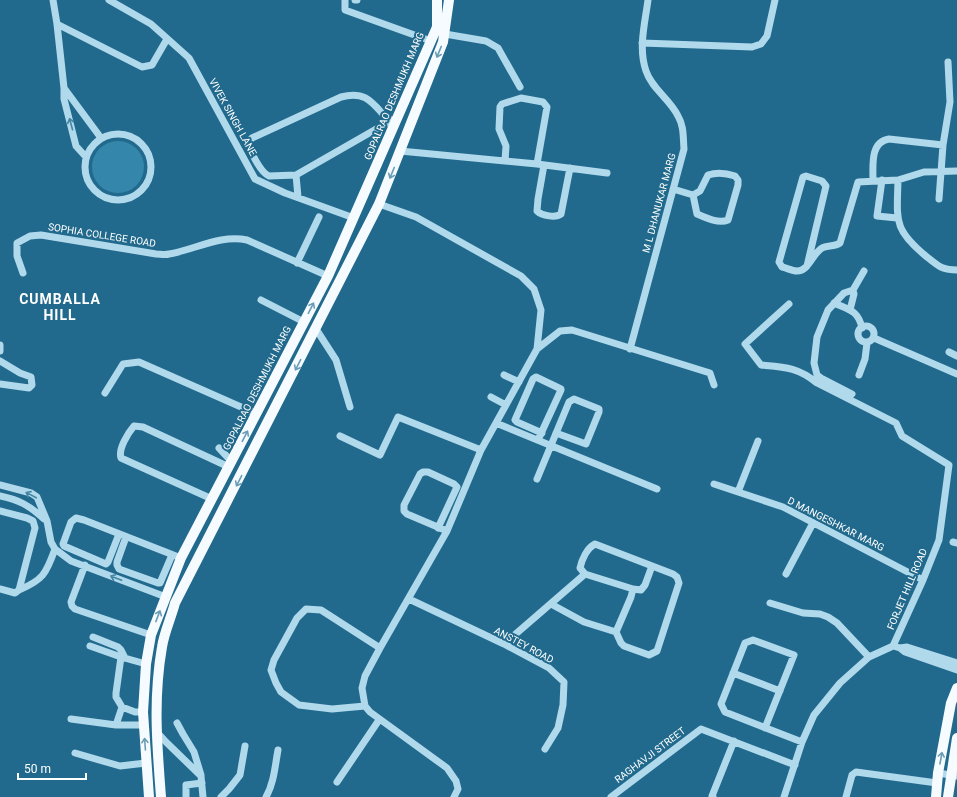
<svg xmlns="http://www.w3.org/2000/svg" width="957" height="797" font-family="Roboto,sans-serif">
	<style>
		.green { fill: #3586ab }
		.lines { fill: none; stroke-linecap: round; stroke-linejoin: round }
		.minor { stroke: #b0d9ec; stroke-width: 7 }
		.major { stroke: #f5fbff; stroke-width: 10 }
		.oneway { stroke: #6b9db5 }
		.oneway2 { stroke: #4586a5 }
		.labels { text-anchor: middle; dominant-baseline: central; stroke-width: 4; stroke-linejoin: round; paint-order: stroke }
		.street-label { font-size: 10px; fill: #fff; stroke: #216a8d }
		.district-label { font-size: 14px; font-weight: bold; letter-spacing: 1px; fill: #fff; stroke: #216a8d }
	</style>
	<rect width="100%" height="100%" fill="#216a8d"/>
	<path class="green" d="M92 167a26 26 0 1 1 52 0a26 26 0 1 1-52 0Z"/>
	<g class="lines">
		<path class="minor" d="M 53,0 L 57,24 L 64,88 L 64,99 L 76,146 L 86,157
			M 109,0 L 151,24 L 189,58 L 255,179 L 285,193 L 354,218
			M 345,0 L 345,10 L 431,41
			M 355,0 L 357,0
			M 57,24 L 142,67 L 152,65 L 167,39
			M 445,34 L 486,41 L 498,48 L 520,87
			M 642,43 L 752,47 L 761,44 L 767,36 L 775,0
			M 64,88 L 101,138
			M85 167a33 33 0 1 1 66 0a33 33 0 1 1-66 0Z
			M 400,151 L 537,164 L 607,173
			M 505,161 L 506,146 L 499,129 L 500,107 L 502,104 L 521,98 L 543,102 L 547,107 L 537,164
			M 544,165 L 538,199 L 537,211 C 542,216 556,218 561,214 L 570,168
			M 296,175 L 269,176 C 261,173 248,149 249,141 L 252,138 L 341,97 C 367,90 373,104 389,121
			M 882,180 L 877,216 L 897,218
			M 898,180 C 897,221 893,229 927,257 C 939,266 941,270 957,270
			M 873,181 C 873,165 870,142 889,139 L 943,145
			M 673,189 L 693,195 L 700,191 L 708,175 C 717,172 726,173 735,176 L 738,180 L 738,185 L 728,220 C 719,224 706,218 697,214 L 693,195
			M 298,197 L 296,175 L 392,120
			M 939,199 L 943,145 L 950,102 L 948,62
			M 379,204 L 416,217 L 521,276 L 534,289 L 541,310 L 537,349
			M 297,263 L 319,217
			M 807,266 L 826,186 L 822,181 L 806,176 L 803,177 L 779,262 L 782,267 C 787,268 792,271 797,271 C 809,271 812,254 822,248 C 827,245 834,247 840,243 L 858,182 L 898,180 L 924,172 L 957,171
			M 23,273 L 17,256 L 17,243 L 30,236 L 41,235 L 156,254 C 160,254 165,255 169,254 C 194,250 221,234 247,240 L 328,276
			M 261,300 L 304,322
			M 834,303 C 849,310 858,310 862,328
			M 789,304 L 745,344 L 761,365 C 784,367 798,367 817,383 L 896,423 L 902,436 L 949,465 L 939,540 L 923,580 L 893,646
			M 850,310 L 854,294 L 853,290
			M858 334a8 8 0 1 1 16 0a8 8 0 1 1-16 0Z
			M 316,329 L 336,360 L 350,407
			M 874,338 L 957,374
			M 0,345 L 0,351
			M 630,349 L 684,149 C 683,137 684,126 678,116 C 670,99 652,89 646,71 C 638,48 645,23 648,0
			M 949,352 L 957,356
			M 0,361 L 20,373 L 31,377 L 32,385 L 29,388 L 0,384
			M 504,375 L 519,382
			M 859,375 L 865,359 L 867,343
			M 105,393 L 123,364 L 139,362 L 257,414
			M 852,394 L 821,378 L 817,375 L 814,363 L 817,337 L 828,310 L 844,293 L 853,290 L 864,271
			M 491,397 L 506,405
			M 496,423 L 657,489
			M 340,436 L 380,455 L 398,417 L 481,450
			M 538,440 L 561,390 L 561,389 L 536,377 L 533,379 L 515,420 L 517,422 L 542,433
			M 219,448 L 232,462
			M 537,479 L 569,402 L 574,399 L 599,409 L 599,412 L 586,444 L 556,433
			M 714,484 L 783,507 L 923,580
			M 0,485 L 31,493 L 37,497 L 47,521 L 51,542 L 55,549 L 71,561 L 166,597
			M 738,492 L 758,441
			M 0,496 C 19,500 29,505 44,519
			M 212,499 L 121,458 C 118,449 128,433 134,426 L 143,427 L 229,467
			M 0,511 L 27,518 L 33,521 L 35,528 L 19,590 L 15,593 L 0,589
			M 438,528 L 457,487 L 454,484 L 428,472 L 423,472 L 420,474 L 404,505 L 404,511 L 407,514 L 447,531
			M 119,534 L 108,562 L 106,564 L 64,546 L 63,544 L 71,522 L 76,518 L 84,520 L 181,558
			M 126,537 L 117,562 L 117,565 L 119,569 L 158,583 L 160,583 L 172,555
			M 953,542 L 957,543
			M 85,565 L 71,602 L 72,606 L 75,609 L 151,635
			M 585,574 L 633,589 L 631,597 L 616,632
			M 786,574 L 813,523
			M 633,589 L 641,590 L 645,585 L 652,566
			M 19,590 C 43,580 46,574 55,549
			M 409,599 L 504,644 L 549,668 L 564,682 L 563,705 L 558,728 L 545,749
			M 770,603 L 803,613 L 820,614 L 828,617 L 837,623 L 869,657
			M 93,637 L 118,647 L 121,650 L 125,658
			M 504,644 L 585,574 L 580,568 C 582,559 587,548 595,544 L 673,574 L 677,577 L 679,583 L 657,651 L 649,655 L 624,646 L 621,643 L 616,632 L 584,622 L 551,604
			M 90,646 L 121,657
			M 900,648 L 905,652 L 957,670
			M 733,673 L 780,691
			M 365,706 L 332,709 L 299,705 L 281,692 L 276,683 L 271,670 L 274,660 L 297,618 L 306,609 L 321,610 L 380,648
			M 143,712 L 135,712 L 122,707 L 116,697 L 116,693 L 121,657 L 146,664
			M 71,719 L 116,725 L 143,725
			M 177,723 L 183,734 L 194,752 L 201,775
			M 116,725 L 122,707
			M 765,728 L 794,655 L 753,640 L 745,643 L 721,704 L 725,712 L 802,742
			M 156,731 L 166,742 L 201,776 L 203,797
			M 75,753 L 120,766 L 146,763
			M 938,773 L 957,776
			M 337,782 L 379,720
			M 186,796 L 186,785 L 202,783
			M 221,797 L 229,789 L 240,775 L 245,746
			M 266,797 C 274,783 275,766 278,750
			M 454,797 L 458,789 L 456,781 L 447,768 L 370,712 L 365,706 L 362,688 L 365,676 L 380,648 L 447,531 L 481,450 L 537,349 L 560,331 L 572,330 L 710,373 L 714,385
			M 611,797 L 701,729 L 795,765
			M 713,797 L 712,796 L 734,741
			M 784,797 L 802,742 L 814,715 L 840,683 L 869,657 L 893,646 L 900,648 L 907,647 L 957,663
			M 846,797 L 852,775 L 856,772 L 937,783"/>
		<path class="major" d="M 149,797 L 143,712 L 146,664 L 151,635 L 181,558 L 328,276 L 437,27 L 437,0
			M 161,797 C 157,745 153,699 162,647 C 164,633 171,618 175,603 L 379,204 L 443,42 L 449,0
			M 936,797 L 938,773 L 951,703 L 957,688
			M 948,797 L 957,738"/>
	</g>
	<defs><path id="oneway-shaft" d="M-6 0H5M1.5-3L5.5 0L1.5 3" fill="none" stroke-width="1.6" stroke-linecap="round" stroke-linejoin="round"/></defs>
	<g class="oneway">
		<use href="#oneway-shaft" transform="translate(439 52) rotate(112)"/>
		<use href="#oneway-shaft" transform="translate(392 173) rotate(112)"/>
		<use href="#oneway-shaft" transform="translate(311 308) rotate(-63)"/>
		<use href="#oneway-shaft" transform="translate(298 365) rotate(117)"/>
		<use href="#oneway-shaft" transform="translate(245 436) rotate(-63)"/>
		<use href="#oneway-shaft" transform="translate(239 481) rotate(117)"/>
		<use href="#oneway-shaft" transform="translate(158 616) rotate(-69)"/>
		<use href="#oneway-shaft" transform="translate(145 744) rotate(-94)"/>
		<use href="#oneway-shaft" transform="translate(941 758) rotate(-80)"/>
	</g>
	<g class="oneway2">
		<use href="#oneway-shaft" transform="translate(71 124) rotate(-105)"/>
		<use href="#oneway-shaft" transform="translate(31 495) rotate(-152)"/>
		<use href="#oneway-shaft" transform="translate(116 578) rotate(-159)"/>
	</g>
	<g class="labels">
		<g class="street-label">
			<text transform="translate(394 96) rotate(-67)">GOPALRAO DESHMUKH MARG</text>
			<text transform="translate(233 117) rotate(61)">VIVEK SINGH LANE</text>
			<text transform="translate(659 203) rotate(-75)">M L DHANUKAR MARG</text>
			<text transform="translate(102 235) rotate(9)">SOPHIA COLLEGE ROAD</text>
			<text transform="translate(257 388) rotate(-63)">GOPALRAO DESHMUKH MARG</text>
			<text transform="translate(836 524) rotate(27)">D MANGESHKAR MARG</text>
			<text transform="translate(907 589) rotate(-67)">FORJET HILL ROAD</text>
			<text transform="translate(524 645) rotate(28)">ANSTEY ROAD</text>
			<text transform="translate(650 755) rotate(-37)">RAGHAVJI STREET</text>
		</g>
		<g class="district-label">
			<text x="60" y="299">CUMBALLA<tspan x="60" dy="16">HILL</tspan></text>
		</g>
	</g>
	<path d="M18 773v6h68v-6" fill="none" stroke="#ffffff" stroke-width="2"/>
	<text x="24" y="773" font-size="12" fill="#ffffff" stroke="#216a8d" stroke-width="3" paint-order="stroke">50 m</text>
</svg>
